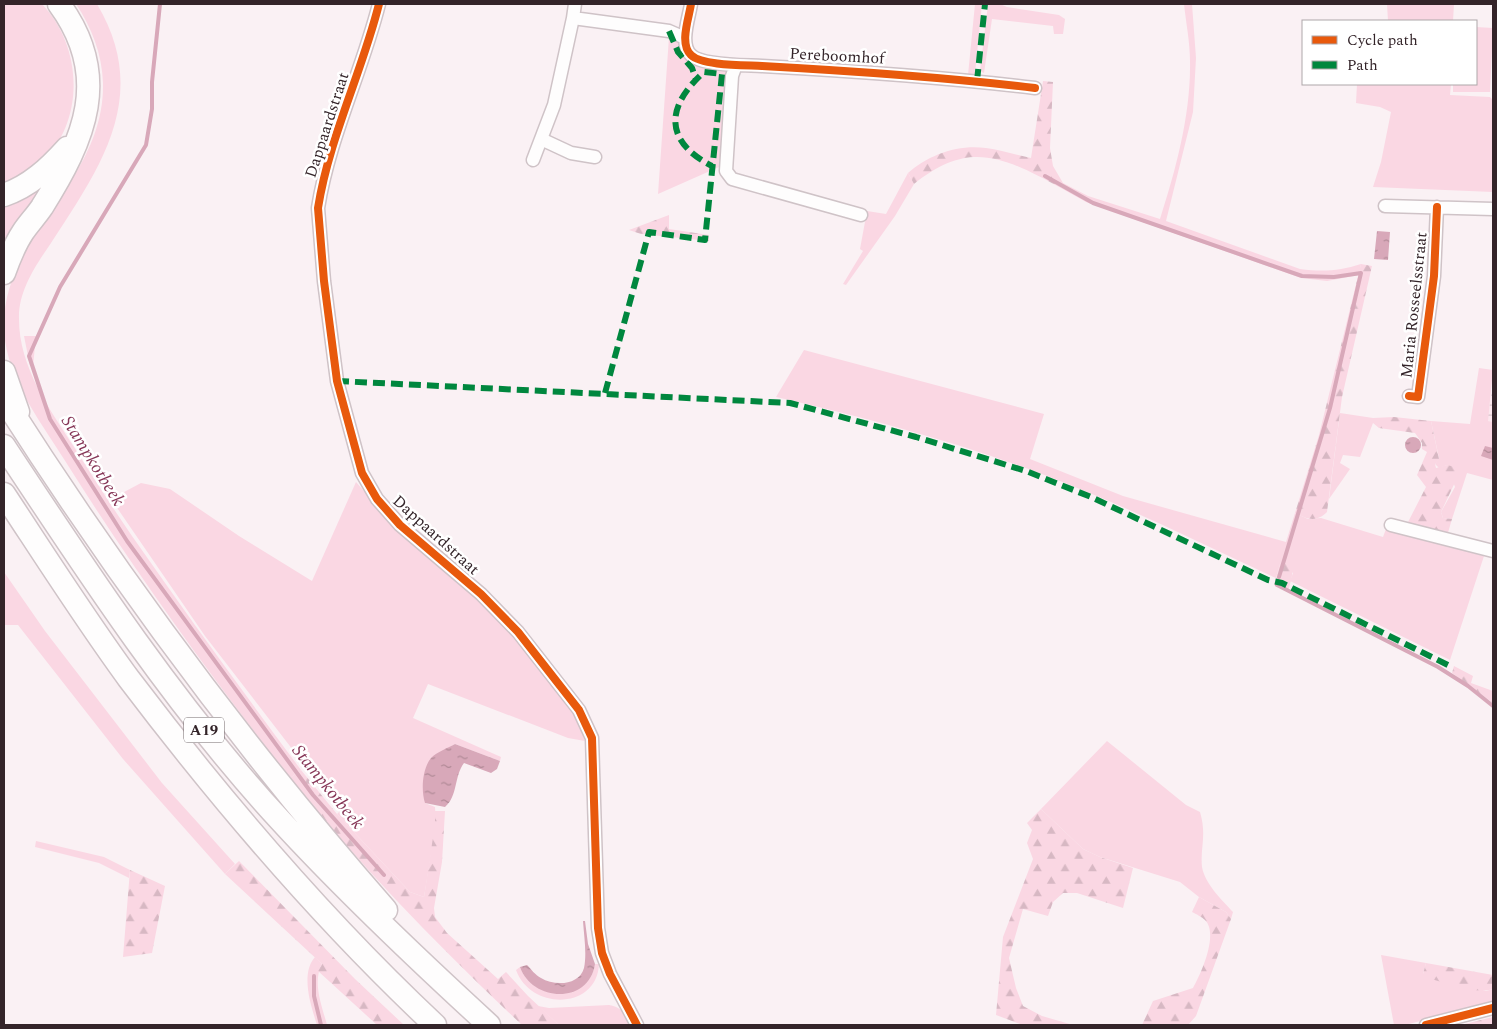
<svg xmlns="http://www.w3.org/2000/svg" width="1497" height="1029" font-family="Spectral,serif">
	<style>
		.industrial { fill: url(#industrial-grid) }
		.green { fill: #fad7e3 }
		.forest { fill: url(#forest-firs) }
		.water { fill: url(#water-ripples) }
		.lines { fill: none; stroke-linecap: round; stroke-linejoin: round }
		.stream { stroke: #d8a8b9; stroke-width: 4 }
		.street-casing { stroke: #cfc3c7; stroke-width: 15 }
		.highway-casing { stroke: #cfc3c7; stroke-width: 25 }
		.street { stroke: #fefdfd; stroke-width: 12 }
		.highway { stroke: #fefdfd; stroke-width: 22 }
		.quiet { stroke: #00873e; stroke-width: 6; stroke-dasharray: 12 6; stroke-linecap: butt }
		.cycleway-casing { stroke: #fff; stroke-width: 11 }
		.cycleway { stroke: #e8590c; stroke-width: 8 }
		.labels { text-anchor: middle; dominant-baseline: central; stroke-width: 5; stroke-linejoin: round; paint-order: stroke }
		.shield { fill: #fff; stroke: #706669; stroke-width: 1 }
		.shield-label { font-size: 15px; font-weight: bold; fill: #332429 }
		.street-label { font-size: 16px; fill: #332429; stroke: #fff }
		.water-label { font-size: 18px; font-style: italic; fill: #863657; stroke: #fff }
	</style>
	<defs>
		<pattern id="industrial-grid" width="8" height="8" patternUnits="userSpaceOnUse" patternTransform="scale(1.25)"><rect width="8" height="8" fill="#fce7ee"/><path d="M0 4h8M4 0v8" fill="none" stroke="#d8c6cc"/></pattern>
		<pattern id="forest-firs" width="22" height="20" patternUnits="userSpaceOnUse" patternTransform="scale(1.25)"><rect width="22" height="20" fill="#fad7e3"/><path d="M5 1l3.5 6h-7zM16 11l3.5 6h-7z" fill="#d7b8c3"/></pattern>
		<pattern id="water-ripples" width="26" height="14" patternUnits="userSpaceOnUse" patternTransform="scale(1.25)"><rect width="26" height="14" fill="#d8a8b9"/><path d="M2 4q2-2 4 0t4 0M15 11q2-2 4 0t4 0" fill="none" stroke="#b08996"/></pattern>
	</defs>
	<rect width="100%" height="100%" fill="#faf1f4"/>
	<path class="industrial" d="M 1493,384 L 1493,422 L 1487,421 Z"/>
	<path class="green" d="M 4,4 L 42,4 C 83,47 86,122 40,164 C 30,173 15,179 4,186 Z
		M 76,4 L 97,4 C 151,95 102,165 51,243 C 36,265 18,291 19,319 C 19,367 49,408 74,447 C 93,477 112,507 132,536 C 187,615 243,692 301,770 L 290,778 C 212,678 137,575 69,467 C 44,426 7,381 4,331 C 0,235 105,183 103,83 C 102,54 92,28 76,4 Z
		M 975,4 L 982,4 L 975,74 L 968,75 Z
		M 988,4 L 1000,4 L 1007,7 L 1059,15 L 1065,19 L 1063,34 L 1054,34 L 1053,26 L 992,19 L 984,73 L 980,71 Z
		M 1184,4 L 1192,4 L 1196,58 L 1193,112 L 1166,221 L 1300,269 C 1322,272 1340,271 1361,264 L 1359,275 L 1327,281 L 1301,278 L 1086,202 L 1061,188 L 1063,183 L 1088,196 L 1160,219 C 1176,169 1191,114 1190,61 C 1190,42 1186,23 1184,4 Z
		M 1387,4 L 1454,4 L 1453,21 L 1388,21 Z
		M 1476,27 L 1493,28 L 1490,92 L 1453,92 L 1453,84 L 1476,84 Z
		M 669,37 L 678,41 L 686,56 L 723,67 L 727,71 L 719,167 L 658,194 Z
		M 1357,84 L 1451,84 L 1450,95 L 1490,97 L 1493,100 L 1493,192 L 1373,187 L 1381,162 L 1391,112 L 1380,107 L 1356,103 Z
		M 908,173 L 914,184 L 895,216 L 846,285 L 843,284 L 863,251 L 860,249 L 867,211 L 886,214 Z
		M 51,174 L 4,255 L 4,202 Z
		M 24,336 L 36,336 L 33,366 L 30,366 Z
		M 804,350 L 1044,414 L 1030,459 L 1123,496 L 1286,542 L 1295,513 L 1308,519 L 1321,518 L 1383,537 L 1386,529 L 1484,556 L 1450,660 L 1290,581 L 1293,573 L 1280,564 L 1276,578 C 1213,549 1151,518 1087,492 C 987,450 881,421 776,397 Z
		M 1479,368 L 1493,370 L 1488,421 L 1493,422 L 1493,480 L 1467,473 L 1452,519 L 1443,518 L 1441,512 L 1455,487 L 1447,465 L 1439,468 L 1435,464 L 1439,458 L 1431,421 L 1470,424 Z
		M 1340,413 L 1373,418 L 1373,423 L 1360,457 L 1343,455 L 1340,463 L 1350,469 L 1329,499 Z
		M 356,482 L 400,532 L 506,624 L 559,689 L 577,719 L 585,741 L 568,738 L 428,684 L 413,718 L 501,757 L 500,761 L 455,744 L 431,758 L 425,803 L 435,807 L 436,824 L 424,897 L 410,892 L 337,814 L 340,811 L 205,636 L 111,499 L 141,483 L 170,489 L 239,536 L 312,581 Z
		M 4,572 L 45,631 L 162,783 L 235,864 L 225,874 L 123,759 L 18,625 L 4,625 Z
		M 1107,741 L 1186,805 L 1200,812 C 1207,836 1200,847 1202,867 C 1205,884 1222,900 1233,912 L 1231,919 L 1226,912 L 1199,897 L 1180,882 L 1100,857 L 1083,849 L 1041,809 Z
		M 36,841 L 104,857 L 130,870 L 129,878 L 99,863 L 35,847 Z
		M 1381,955 L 1426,963 L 1423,974 L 1486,991 L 1493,989 L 1493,1002 L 1405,1025 L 1394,1025 Z
		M 315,957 L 322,964 C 312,982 322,1006 327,1025 L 317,1025 C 311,1006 300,974 315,957 Z
		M 595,964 L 599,964 C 597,1010 531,1011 516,970 L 520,967 C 532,1001 589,1004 595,964 Z
		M 609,1005 C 622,1007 625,1014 631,1025 L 559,1025 L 538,1006 L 549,1008 Z"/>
	<path class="forest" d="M 1043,81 L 1053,82 L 1050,148 L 1053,166 L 1063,183 L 1061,188 C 1004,157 969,139 914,184 L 908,173 C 928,155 958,144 986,148 C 1001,150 1016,155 1031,158 Z
		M 669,215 L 669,229 L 709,235 L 709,241 L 641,234 L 629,230 Z
		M 1361,264 L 1372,266 L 1342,397 L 1327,512 C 1316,523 1307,519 1295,513 L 1319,435 Z
		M 1394,417 L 1431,421 L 1439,459 L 1435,464 L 1436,468 L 1447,465 L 1455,467 L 1458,476 L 1441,512 L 1443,518 L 1452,519 L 1447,536 L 1406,526 L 1426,487 L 1417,475 L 1427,452 L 1422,449 L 1422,443 L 1415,433 L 1379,428 L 1373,423 L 1373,418 Z
		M 1283,562 L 1289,563 C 1296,571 1290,582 1288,592 L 1274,585 L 1280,564 Z
		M 1454,666 L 1473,676 L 1471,683 L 1493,691 L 1493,703 L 1452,673 Z
		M 301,770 L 337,814 L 410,892 L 424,897 L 435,824 L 435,811 L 445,811 L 442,862 L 434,908 L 435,917 L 447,933 L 498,979 L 506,972 L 528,996 L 559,1025 L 522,1025 C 439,947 361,867 290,778 Z
		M 1041,809 L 1083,849 L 1100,857 L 1133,868 L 1123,908 L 1077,893 L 1063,893 L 1053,902 L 1048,916 L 1023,909 L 1009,958 L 1016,988 L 1023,1006 L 1042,1016 L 1073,1025 L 1023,1025 L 996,1015 L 1003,937 L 1033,859 L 1027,843 L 1032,830 L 1027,823 Z
		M 239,861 L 355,979 L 404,1025 L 377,1025 L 318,971 L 322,964 L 225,874 Z
		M 130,870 L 165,886 L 152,953 L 123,957 Z
		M 1199,897 L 1226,912 L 1231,919 L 1196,1016 L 1188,1025 L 1142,1025 L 1153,1001 L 1193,988 C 1201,974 1219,934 1205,920 C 1202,917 1196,914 1192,912 Z
		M 1426,963 L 1493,975 L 1493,989 C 1473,995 1444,982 1424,977 L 1423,974 Z
		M 1493,1017 L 1493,1025 L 1461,1025 Z"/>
	<path class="water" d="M 1377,231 L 1390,232 L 1388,260 L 1374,259 Z
		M1405 445a8 8 0 1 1 16 0a8 8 0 1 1-16 0Z
		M 1485,446 L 1493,448 L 1493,460 L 1481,456 Z
		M 455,744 L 500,761 L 497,769 L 491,773 L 464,763 C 454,776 458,796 445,807 L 425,803 C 421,791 422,769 431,758 C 437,752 448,748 455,744 Z
		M 583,921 L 585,921 L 588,944 L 595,964 C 589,1005 532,1002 520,967 L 527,965 C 531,969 535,975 541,978 C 554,986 579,986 584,968 C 587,954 584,936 583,921 Z"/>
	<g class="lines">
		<path class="stream" d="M 160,4 L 152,82 L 152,109 L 146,145 L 60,287 L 29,356 L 50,419 L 127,541 L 313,795 L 384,875
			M 1045,176 L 1093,203 L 1302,276 L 1334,277 L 1361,273 L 1330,408 L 1279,577
			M 1277,585 L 1438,667 L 1468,686 L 1493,706
			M 314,976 L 314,996 L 321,1025"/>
		<g class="street-casing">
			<path id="street" d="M 379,4 C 362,72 329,138 318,208 L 324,281 L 337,381 L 362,473 L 377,499 L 400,525 L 481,594 L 518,632 L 579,710 L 592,738 L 598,928 L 602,953 L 610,974 L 637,1025
				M 691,4 C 689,18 679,44 691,55 C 702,66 747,65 762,66 C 853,71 944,77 1035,88
				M 573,18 L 575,4
				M 736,65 L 732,76 L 726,171 L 732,179 L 861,215
				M 595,157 L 571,153 L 541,139 L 554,105 L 573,18 L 669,31 L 685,38
				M 533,160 L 541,139
				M 1385,206 L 1493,209
				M 1409,396 L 1418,397 L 1434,276 L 1437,207
				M 1391,525 L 1493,551
				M 1426,1025 L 1493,1008"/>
		</g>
		<g class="highway-casing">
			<path id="highway" d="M 4,195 C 30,186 49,168 67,148
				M 4,273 C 9,259 15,244 23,232 C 29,223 36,216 42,207 C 85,139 112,76 59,4
				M 4,372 L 18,412
				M 4,399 C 118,578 246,750 386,910
				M 4,446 C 89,575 175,706 280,820 C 346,892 417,959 489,1025
				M 4,494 C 45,556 85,619 129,679 C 220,799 325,922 435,1025"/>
		</g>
		<use href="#street" class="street"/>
		<use href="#highway" class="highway"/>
		<path class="quiet" d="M 669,31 L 678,52 L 692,68 L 696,79
			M 977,81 L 985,4
			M 337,381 L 790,403 L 916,437 L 1026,471 L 1091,497 L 1268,580 L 1282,583 L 1452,667
			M 605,393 L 649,232 L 705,240 L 722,74 L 704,72 C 666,106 663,141 712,166"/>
		<g class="cycleway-casing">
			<path id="cycleway" d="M 379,4 C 362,72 329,138 318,208 L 324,281 L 337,381 L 362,473 L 377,499 L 400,525 L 481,594 L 518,632 L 579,710 L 592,738 L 598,928 L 602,953 L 610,974 L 637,1025
				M 691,4 C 689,18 679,44 691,55 C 702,66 747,65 762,66 C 853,71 944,77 1035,88
				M 1409,396 L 1418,397 L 1434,276 L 1437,207
				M 1426,1025 L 1493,1008"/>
		</g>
		<use href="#cycleway" class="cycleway"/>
	</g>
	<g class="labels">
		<rect class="shield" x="184" y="717.5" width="40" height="25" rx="4"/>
		<g class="shield-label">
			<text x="204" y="730">A19</text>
		</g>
		<g class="street-label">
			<text transform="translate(837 56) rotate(3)">Pereboomhof</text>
			<text transform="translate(327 125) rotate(-72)">Dappaardstraat</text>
			<text transform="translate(1414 305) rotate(-84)">Maria Rosseelsstraat</text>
			<text transform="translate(436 535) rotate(42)">Dappaardstraat</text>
		</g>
		<g class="water-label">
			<text transform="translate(93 461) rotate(58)">Stampkotbeek</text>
			<text transform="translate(328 787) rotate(51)">Stampkotbeek</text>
		</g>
	</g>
	<rect width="1497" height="1029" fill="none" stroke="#332429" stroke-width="10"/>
	<rect x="1302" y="20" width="175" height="65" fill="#ffffff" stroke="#ada7a9"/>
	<rect x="1312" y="36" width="25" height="8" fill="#e8590c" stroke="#ada7a9"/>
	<text x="1347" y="45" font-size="15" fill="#332429">Cycle path</text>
	<rect x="1312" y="61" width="25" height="8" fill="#00873e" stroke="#ada7a9"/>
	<text x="1347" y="70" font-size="15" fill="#332429">Path</text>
</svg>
